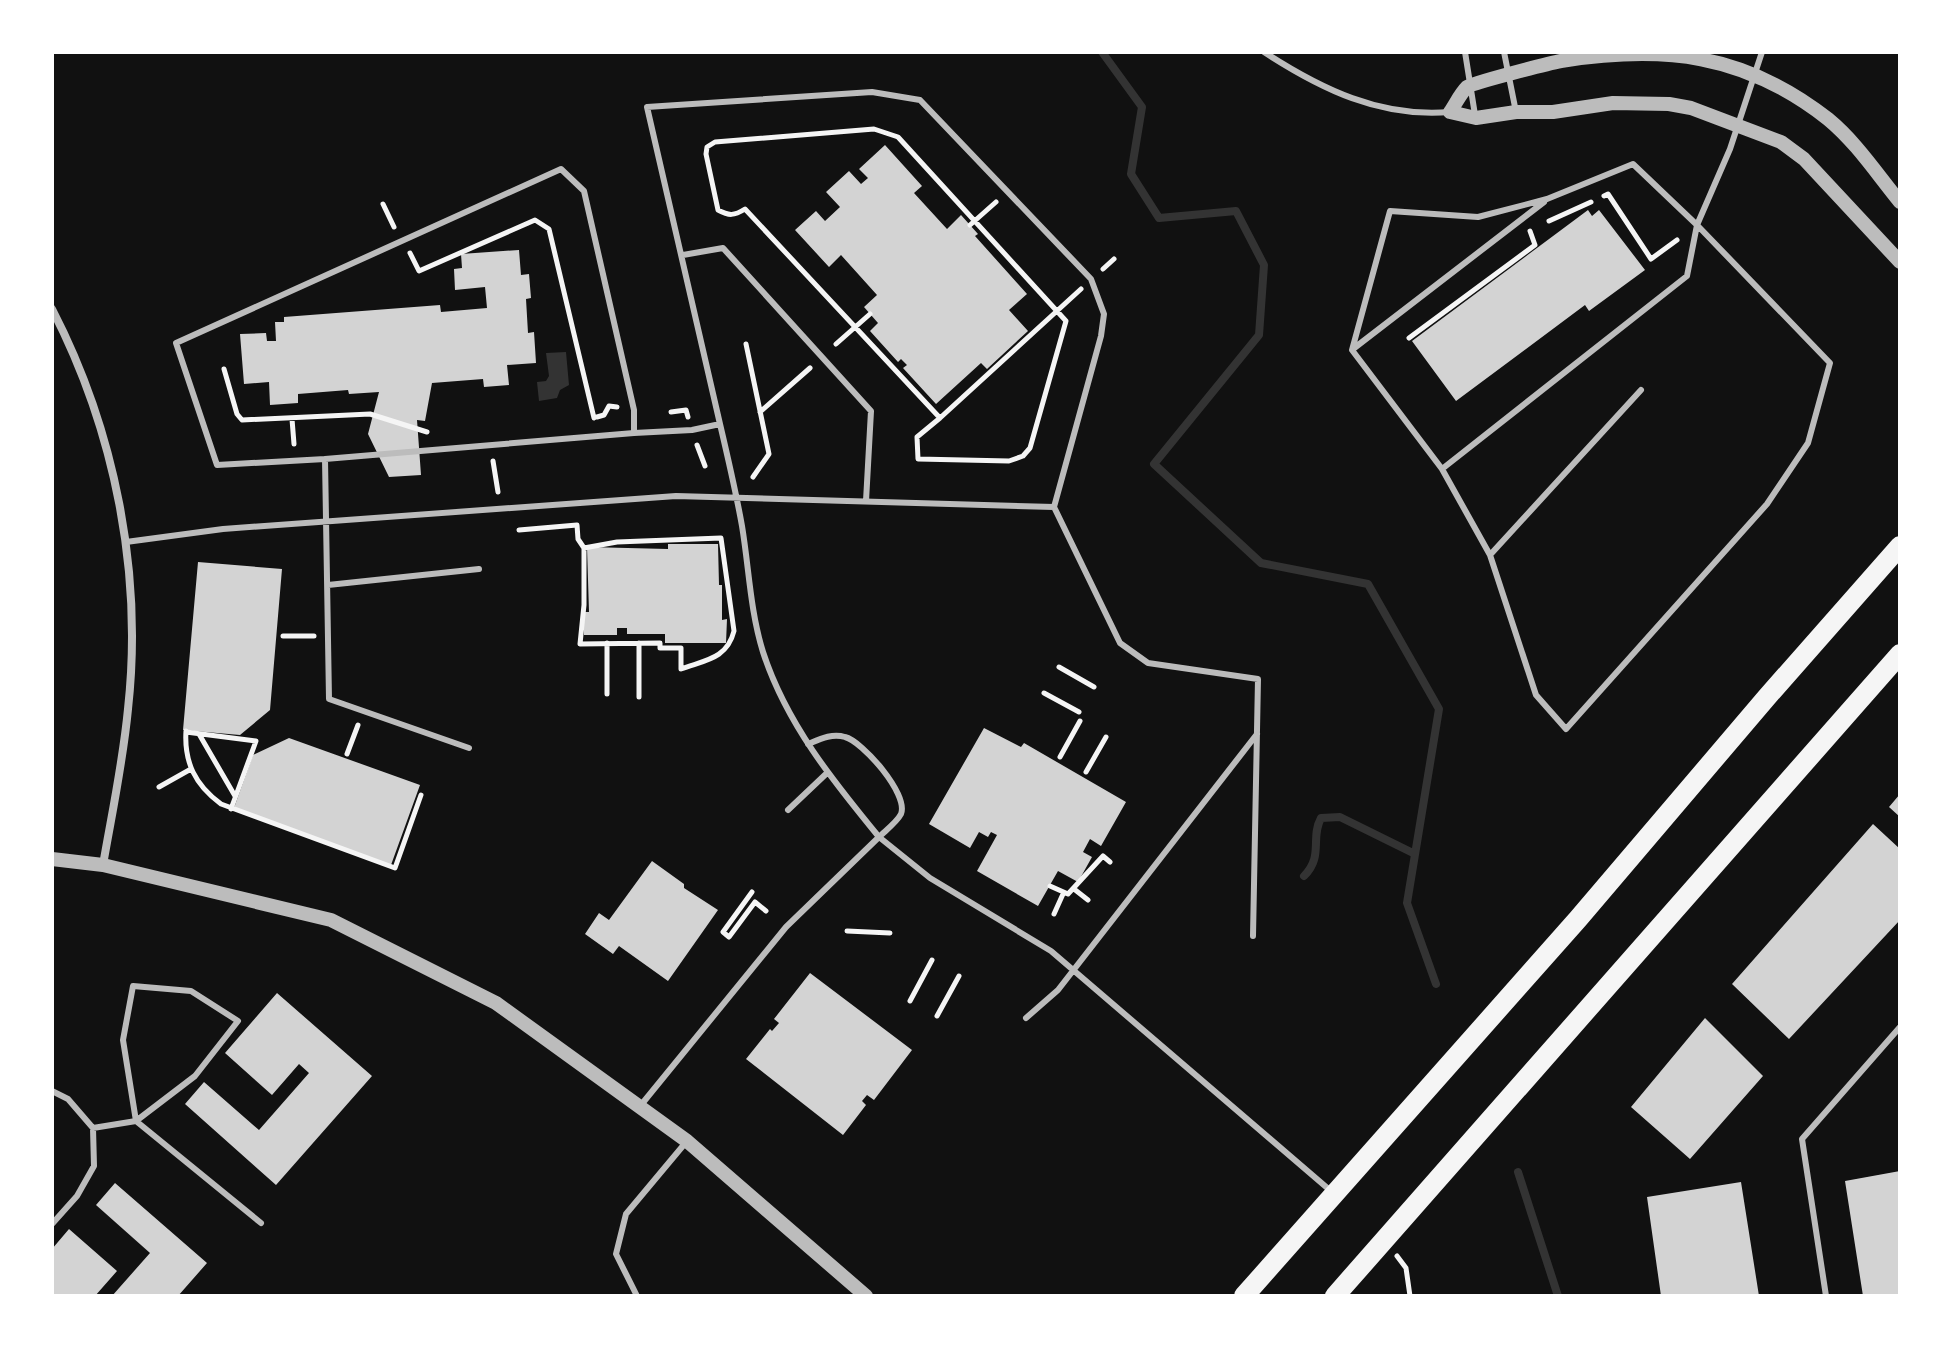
<svg xmlns="http://www.w3.org/2000/svg" width="1952" height="1348" font-family="'Roboto Condensed',sans-serif">
	<style>
		.water { fill: #333 }
		.lines { fill: none; stroke-linecap: round; stroke-linejoin: round }
		.stream { stroke: #333; stroke-width: 8 }
		.building { fill: #d3d3d3 }
		.path { stroke: #f5f5f5; stroke-width: 5 }
		.service { stroke: #bcbcbc; stroke-width: 6 }
		.minor { stroke: #bcbcbc; stroke-width: 8 }
		.tertiary { stroke: #bcbcbc; stroke-width: 14 }
		.primary { stroke: #f5f5f5; stroke-width: 20 }
	</style>
	<rect width="100%" height="100%" fill="#111"/>
	<path class="water" d="M 566,352 L 569,385 L 560,390 L 557,398 L 539,401 L 537,382 L 546,381 L 549,376 L 546,353 Z"/>
	<g class="lines">
		<path class="stream" d="M 1102,52 L 1142,107 L 1131,174 L 1159,218 L 1236,211 L 1264,265 L 1259,335 L 1154,464 L 1261,563 L 1368,584 L 1439,709 L 1407,903 L 1436,984
			M 1304,876 C 1324,856 1310,838 1321,818 L 1340,817 L 1415,854
			M 1518,1172 L 1558,1296"/>
	</g>
	<path class="building" d="M 885,145 L 922,186 L 914,193 L 947,229 L 961,215 L 978,234 L 975,236 L 1027,294 L 1009,310 L 1028,331 L 987,369 L 981,363 L 936,404 L 903,368 L 907,365 L 901,359 L 898,362 L 870,331 L 878,323 L 864,307 L 877,295 L 841,255 L 829,267 L 795,230 L 816,211 L 825,221 L 840,207 L 826,192 L 849,171 L 861,184 L 868,178 L 859,169 Z
		M 1588,210 L 1592,216 L 1599,210 L 1645,270 L 1589,311 L 1585,305 L 1456,401 L 1412,341 Z
		M 519,250 L 521,275 L 529,274 L 531,298 L 526,299 L 528,333 L 534,332 L 536,363 L 507,365 L 509,385 L 484,387 L 483,379 L 432,383 L 425,421 L 417,420 L 421,475 L 389,477 L 368,434 L 379,392 L 349,394 L 348,390 L 298,394 L 298,403 L 270,405 L 269,382 L 244,384 L 240,334 L 266,333 L 267,341 L 276,341 L 275,322 L 284,322 L 284,317 L 440,305 L 441,312 L 487,308 L 485,287 L 455,290 L 454,269 L 462,268 L 461,254 Z
		M 668,544 L 718,544 L 719,585 L 722,585 L 722,620 L 727,619 L 726,643 L 665,643 L 665,634 L 627,634 L 627,628 L 617,628 L 617,635 L 584,635 L 584,612 L 589,612 L 587,547 L 668,549 Z
		M 198,562 L 282,569 L 270,710 L 240,735 L 183,730 Z
		M 984,728 L 1021,747 L 1024,743 L 1126,802 L 1101,846 L 1090,839 L 1083,852 L 1092,857 L 1078,882 L 1058,871 L 1038,906 L 977,871 L 997,835 L 991,832 L 988,837 L 979,832 L 970,848 L 929,824 Z
		M 289,738 L 420,785 L 391,865 L 234,808 L 253,755 Z
		M 1900,794 L 1900,817 L 1889,807 Z
		M 1873,824 L 1900,849 L 1900,920 L 1789,1039 L 1732,984 Z
		M 652,861 L 684,884 L 684,888 L 718,910 L 668,981 L 619,946 L 613,954 L 585,934 L 599,913 L 609,920 Z
		M 810,973 L 912,1050 L 874,1100 L 867,1095 L 862,1101 L 866,1105 L 843,1135 L 746,1059 L 770,1029 L 772,1031 L 779,1023 L 774,1019 Z
		M 277,993 L 372,1076 L 276,1185 L 185,1104 L 204,1082 L 259,1130 L 309,1073 L 299,1064 L 272,1095 L 225,1053 Z
		M 1705,1018 L 1763,1076 L 1690,1159 L 1631,1107 Z
		M 1900,1171 L 1900,1296 L 1863,1296 L 1845,1181 Z
		M 1741,1182 L 1759,1296 L 1661,1296 L 1647,1197 Z
		M 115,1183 L 207,1263 L 178,1296 L 112,1296 L 150,1253 L 96,1205 Z
		M 69,1229 L 117,1271 L 95,1296 L 52,1296 L 52,1249 Z"/>
	<g class="lines">
		<path class="path" d="M 874,129 L 898,137 L 1066,321 L 1030,448 L 1023,456 L 1009,461 L 918,459 L 917,437 L 940,418 L 745,209 C 734,216 729,216 718,210 L 706,154 L 707,147 L 715,142 Z
			M 1604,196 L 1608,194 L 1651,259 L 1677,240
			M 383,204 L 394,227
			M 1549,221 L 1591,202
			M 970,225 L 996,202
			M 410,253 L 419,271 L 535,220 L 549,229 L 594,418
			M 1103,269 L 1114,259
			M 1409,338 L 1535,245 L 1530,231
			M 746,344 L 769,454 L 753,477
			M 836,344 L 870,314
			M 224,369 L 237,414 L 242,420 L 370,414 L 427,432
			M 671,412 L 686,410 L 688,417
			M 760,412 L 810,368
			M 597,417 L 604,415 L 609,406 L 617,407
			M 940,418 L 1081,289
			M 292,419 L 294,444
			M 697,445 L 705,466
			M 493,461 L 498,492
			M 519,530 L 577,525 L 578,539 L 584,548 L 584,605 L 580,644 L 660,643 L 660,648 L 681,648 L 681,669 C 705,660 727,659 734,631 L 721,538 L 617,542 L 584,548
			M 283,636 L 314,636
			M 639,643 L 639,697
			M 1059,667 L 1094,687
			M 1044,693 L 1079,712
			M 607,694 L 607,643
			M 186,731 C 184,762 195,785 221,804 L 395,868 L 421,795
			M 186,732 L 256,741 L 231,809
			M 199,734 L 235,796
			M 347,754 L 358,725
			M 1060,757 L 1080,721
			M 1086,772 L 1106,737
			M 159,787 L 191,769
			M 1050,886 L 1068,894 L 1103,856 L 1110,862
			M 1074,889 L 1088,900
			M 752,892 L 723,932 L 729,937 L 755,902 L 766,911
			M 1054,914 L 1063,894
			M 847,931 L 890,933
			M 910,1001 L 932,960
			M 937,1016 L 959,976
			M 1397,1256 L 1406,1268 L 1410,1296"/>
		<path class="service" d="M 1264,52 C 1321,89 1380,118 1450,112
			M 1465,52 L 1475,115
			M 1504,52 L 1516,112
			M 683,255 L 723,248 L 871,411 L 866,501
			M 1353,349 L 1544,202
			M 720,424 L 647,107 L 872,92 L 920,100 L 1091,279 L 1104,314 L 1101,336 L 1054,507
			M 325,459 L 634,433
			M 1442,469 L 1352,350 L 1390,211 L 1478,217 L 1547,199 L 1633,164 L 1697,225 L 1687,276 L 1442,469 L 1490,555 L 1536,695 L 1566,729 L 1767,504 L 1808,443 L 1830,363 L 1697,225 L 1730,149 L 1762,52
			M 126,542 L 223,529 L 676,496 L 1054,507 L 1120,643 L 1148,663 L 1258,679 L 1253,936
			M 1490,555 L 1641,390
			M 328,585 L 479,569
			M 469,748 L 329,699 L 325,459 L 217,465 L 176,343 L 561,169 L 584,191 L 634,410 L 634,433 L 692,430 L 720,424 C 728,458 736,492 742,526 C 749,568 750,610 763,652 C 786,723 833,781 879,837 C 885,831 897,822 901,814 C 909,794 862,741 845,737 C 832,733 820,739 808,744
			M 788,810 L 827,773
			M 1026,1018 L 1058,990 L 1257,734
			M 52,1091 L 68,1099 L 93,1128 L 94,1166 L 77,1196 L 52,1224
			M 641,1105 L 786,927 L 879,837 L 930,878 L 1051,951 L 1332,1192
			M 93,1128 L 136,1121 L 195,1076 L 238,1021 L 191,991 L 133,986 L 123,1040 L 136,1121 L 261,1223
			M 637,1296 L 616,1254 L 626,1214 L 687,1141
			M 1826,1296 L 1802,1139 L 1900,1027"/>
		<path class="minor" d="M 52,309 C 115,431 143,573 128,709 C 123,762 112,813 103,865"/>
		<path class="tertiary" d="M 1900,202 C 1877,174 1856,142 1828,119 C 1744,53 1663,45 1561,61 C 1550,63 1472,83 1467,87 C 1460,94 1455,105 1450,112 L 1476,118 L 1516,112 L 1553,112 L 1613,103 L 1669,104 L 1691,108 L 1781,142 L 1804,159 L 1900,262
			M 52,859 L 103,865 L 331,920 L 496,1003 L 687,1141 L 866,1296"/>
		<path class="primary" d="M 1244,1296 L 1578,919 L 1767,697 L 1900,546
			M 1335,1296 L 1900,654"/>
	</g>
	<rect width="1952" height="1348" fill="none" stroke="#ffffff" stroke-width="108"/>
</svg>
